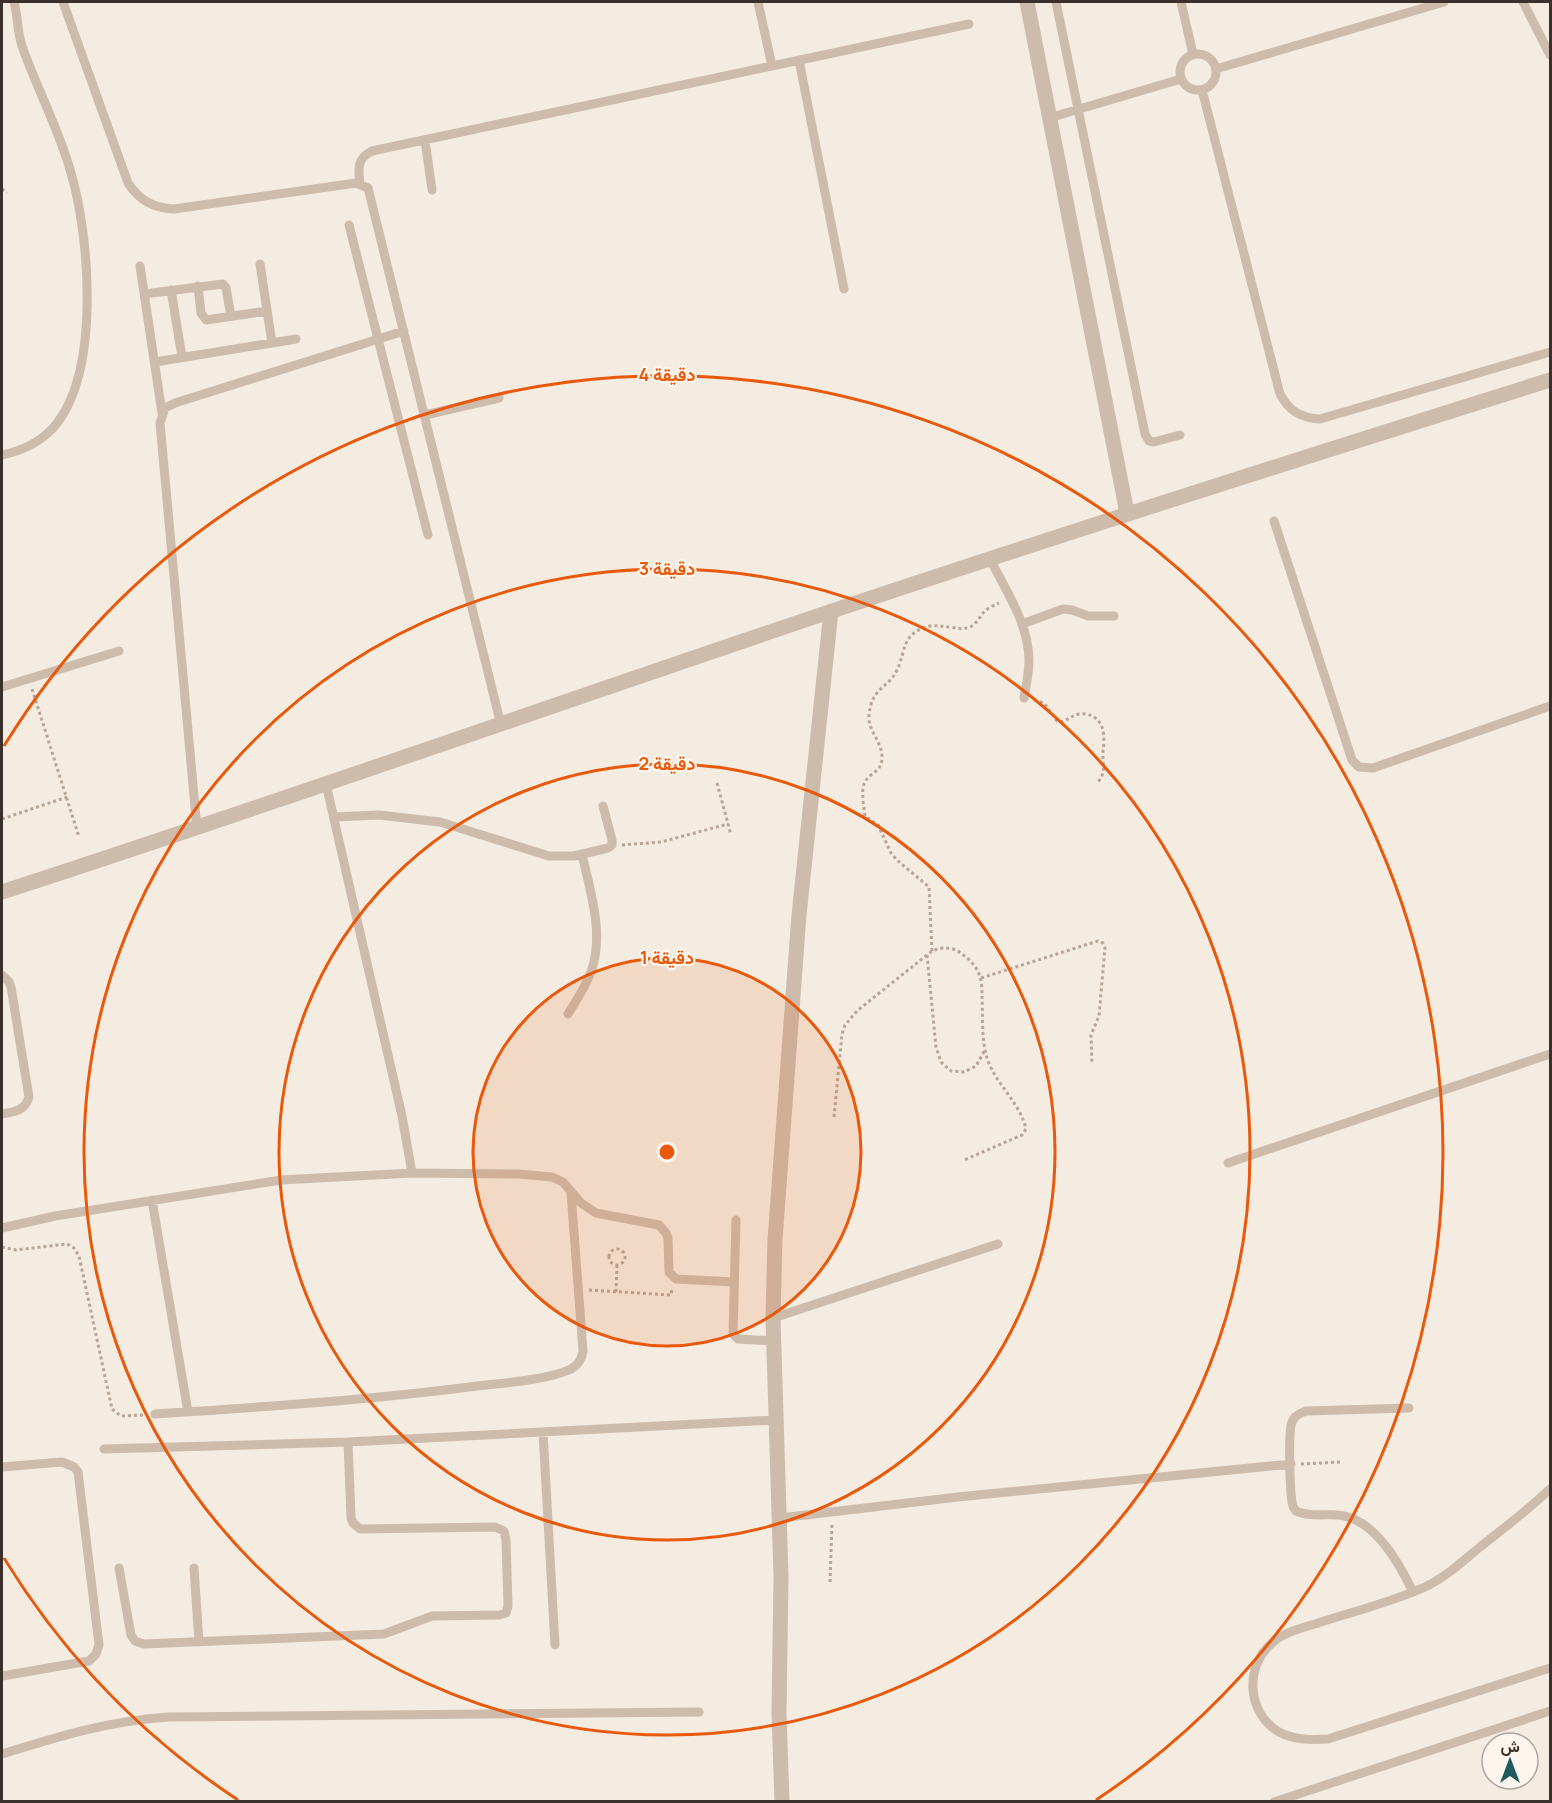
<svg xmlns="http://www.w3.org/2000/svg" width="1552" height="1803" font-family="Manrope,Vazirmatn,sans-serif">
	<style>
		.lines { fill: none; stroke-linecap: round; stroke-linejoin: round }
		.path { stroke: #b9a596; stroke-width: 3; stroke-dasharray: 3 3; stroke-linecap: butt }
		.service { stroke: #cdbbac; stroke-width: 9 }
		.minor { stroke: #cdbbac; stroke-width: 15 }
		.ring { fill: none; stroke: #e8590c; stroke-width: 3 }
		.centre { fill: #e8590c; stroke: #fbf5ee; stroke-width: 3 }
		.ring-label { font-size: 18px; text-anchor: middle; font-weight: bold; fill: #e8590c; stroke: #fbf5ee; stroke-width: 4.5; stroke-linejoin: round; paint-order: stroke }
	</style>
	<rect width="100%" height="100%" fill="#f4ebe1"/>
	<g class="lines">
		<path class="path" d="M 2,189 L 7,193
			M 32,689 L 79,837
			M 1034,700 L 1044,703 L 1057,721 L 1060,722 C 1070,720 1074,712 1086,714 C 1105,718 1105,736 1103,751 C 1102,764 1107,771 1098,782
			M 717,783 L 731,835
			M 2,819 L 67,797
			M 622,845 L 661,842 L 728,824
			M 932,951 L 929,887 L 898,861 L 891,853 L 878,825 L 865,816 C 864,807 861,793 864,784 C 869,772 881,773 882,759 C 883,742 868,732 869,716 C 871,687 888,689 897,670 C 906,652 901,635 926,627 C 940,622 961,633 972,626 C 977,623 980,616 984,612 C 988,608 994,605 999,603
			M 927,955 L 936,1047 L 941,1062 L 951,1071 L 964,1072 L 976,1066 L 985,1050
			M 981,978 L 1098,941 L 1103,943 L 1105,948 L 1099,1016 L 1091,1035 L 1092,1064
			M 834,1117 L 842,1034 L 845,1025 L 858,1010 L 932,951 C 942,947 952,946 962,954 C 969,959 976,966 979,974 C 982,981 982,990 982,997 C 983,1018 981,1041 988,1061 C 997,1085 1020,1103 1026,1129 L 1022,1135 L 964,1160
			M 2,1247 L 16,1250 L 67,1244 L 74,1248 L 79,1256 L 112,1409 L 121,1416 L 144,1415
			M609 1257a8 8 0 1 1 16 0a8 8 0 1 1-16 0Z
			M 589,1290 L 671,1295 L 672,1288
			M 616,1292 L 617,1265
			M 1301,1464 L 1341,1462
			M 830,1582 L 832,1523"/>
		<path class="service" d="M 63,2 L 128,183 C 139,200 153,208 174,209 L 356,183 L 368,188 L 501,725
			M 758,2 L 772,66
			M 1056,2 L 1145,434 L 1149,441 L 1154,442 L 1180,435
			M 1181,2 L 1193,54
			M 1523,2 L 1550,55
			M1180 72a18 18 0 1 1 36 0a18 18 0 1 1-36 0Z
			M 799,60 L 844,289
			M 1216,69 L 1444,2
			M 1202,90 L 1280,394 C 1289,411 1301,418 1320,419 L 1550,352
			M 1049,118 L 1181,79
			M 425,140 L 432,190
			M 360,183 C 358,169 357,158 372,151 L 969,24
			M 349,225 L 428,535
			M 260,264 L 272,343
			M 140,266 L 162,413
			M 198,286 L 201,313 L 206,320 L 267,311
			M 171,290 L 182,357
			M 144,294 L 223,284 L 226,288 L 231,316
			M 155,362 L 296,339
			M 425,415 L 499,398
			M 2,455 C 21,451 39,443 53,428 C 101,374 90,238 71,173 C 59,129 37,89 22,46 C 17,31 18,16 14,2
			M 1274,521 L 1352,760 L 1359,767 L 1373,768 L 1550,706
			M 990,559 C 1006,591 1029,624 1029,661 C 1029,673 1026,686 1024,698
			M 1022,624 L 1063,609 L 1072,610 L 1088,616 L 1114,616
			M 2,687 L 119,651
			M 326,784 L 402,1116 L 412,1173
			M 334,817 L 379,815 L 440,822 L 549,856 L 574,856 L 608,848 L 612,845 L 612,840 L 603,806
			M 197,829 L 160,423 L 165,408 L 175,403 L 404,331
			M 2,975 L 9,982 L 11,987 L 29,1097 C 25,1111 14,1112 2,1114
			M 568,1014 C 577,999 587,985 592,969 C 604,932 590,891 582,854
			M 1228,1163 L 1550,1054
			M 152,1200 L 188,1412
			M 736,1220 L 733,1334 L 738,1339 L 774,1341
			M 2,1228 L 55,1216 L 281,1180 L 412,1173 L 518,1174 L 552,1177 L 563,1182 L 581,1203 L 596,1213 L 659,1225 L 666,1233 L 668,1238 L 669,1272 L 676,1279 L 734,1282
			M 773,1318 L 998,1244
			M 1409,1408 L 1306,1411 C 1300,1413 1294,1416 1292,1422 C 1288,1431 1290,1490 1292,1502 C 1293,1507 1293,1507 1296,1511 C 1308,1517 1324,1514 1337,1515 C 1374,1517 1399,1563 1413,1592
			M 155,1414 C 262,1407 370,1400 477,1386 C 503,1383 548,1380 571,1369 C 578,1365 582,1359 583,1351 L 571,1193
			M 543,1432 L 555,1645
			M 104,1449 L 348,1442 L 776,1420
			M 2,1467 L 62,1462 L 74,1467 L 78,1472 L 99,1645 L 96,1654 L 89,1661 L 2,1676
			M 1550,1489 C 1528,1510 1504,1528 1480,1547 C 1463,1561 1446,1577 1425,1587 C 1392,1602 1352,1612 1318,1623 C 1302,1628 1284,1632 1272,1643 C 1244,1667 1247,1713 1279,1732 C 1294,1740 1311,1740 1328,1739 L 1550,1668
			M 780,1518 L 958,1497 L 1291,1464
			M 119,1568 L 131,1635 L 135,1641 L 144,1644 L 384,1634 L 432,1616 L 499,1615 L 506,1613 L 508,1606 L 506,1540 L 504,1531 L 495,1527 L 360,1529 L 353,1523 L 351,1518 L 348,1442
			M 194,1568 L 199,1642
			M 2,1754 C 60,1736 108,1721 169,1717 L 699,1712
			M 1274,1802 L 1550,1711"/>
		<path class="minor" d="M 1027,2 L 1127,513
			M 2,892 C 280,802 555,704 832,611 C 1071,531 1311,455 1550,380
			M 782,1802 L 779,1713 L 781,1577 L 773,1318 L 775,1240 L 799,915 L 831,611"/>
	</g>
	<circle cx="667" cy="1152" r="194" fill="#e8590c" fill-opacity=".12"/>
	<g class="ring">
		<circle cx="667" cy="1152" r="194"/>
		<circle cx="667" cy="1152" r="388"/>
		<circle cx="667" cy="1152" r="583"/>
		<path d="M238 1800A777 777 0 0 1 4 1558M4 746A777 777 0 1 1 1096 1800"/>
	</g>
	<circle cx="667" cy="1152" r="9" class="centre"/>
	<g class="ring-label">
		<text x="667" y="381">4 دقيقة</text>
		<text x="667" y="575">3 دقيقة</text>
		<text x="667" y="770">2 دقيقة</text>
		<text x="667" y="964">1 دقيقة</text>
	</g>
	<rect width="1552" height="1803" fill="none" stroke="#3b302b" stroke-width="6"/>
	<g transform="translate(1510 1761)"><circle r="28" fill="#fbf5ee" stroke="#aea6a0" stroke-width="1.5"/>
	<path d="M0-4.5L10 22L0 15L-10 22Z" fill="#1f5a5e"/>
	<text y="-9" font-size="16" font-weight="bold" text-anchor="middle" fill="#3b302b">ش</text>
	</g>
</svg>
